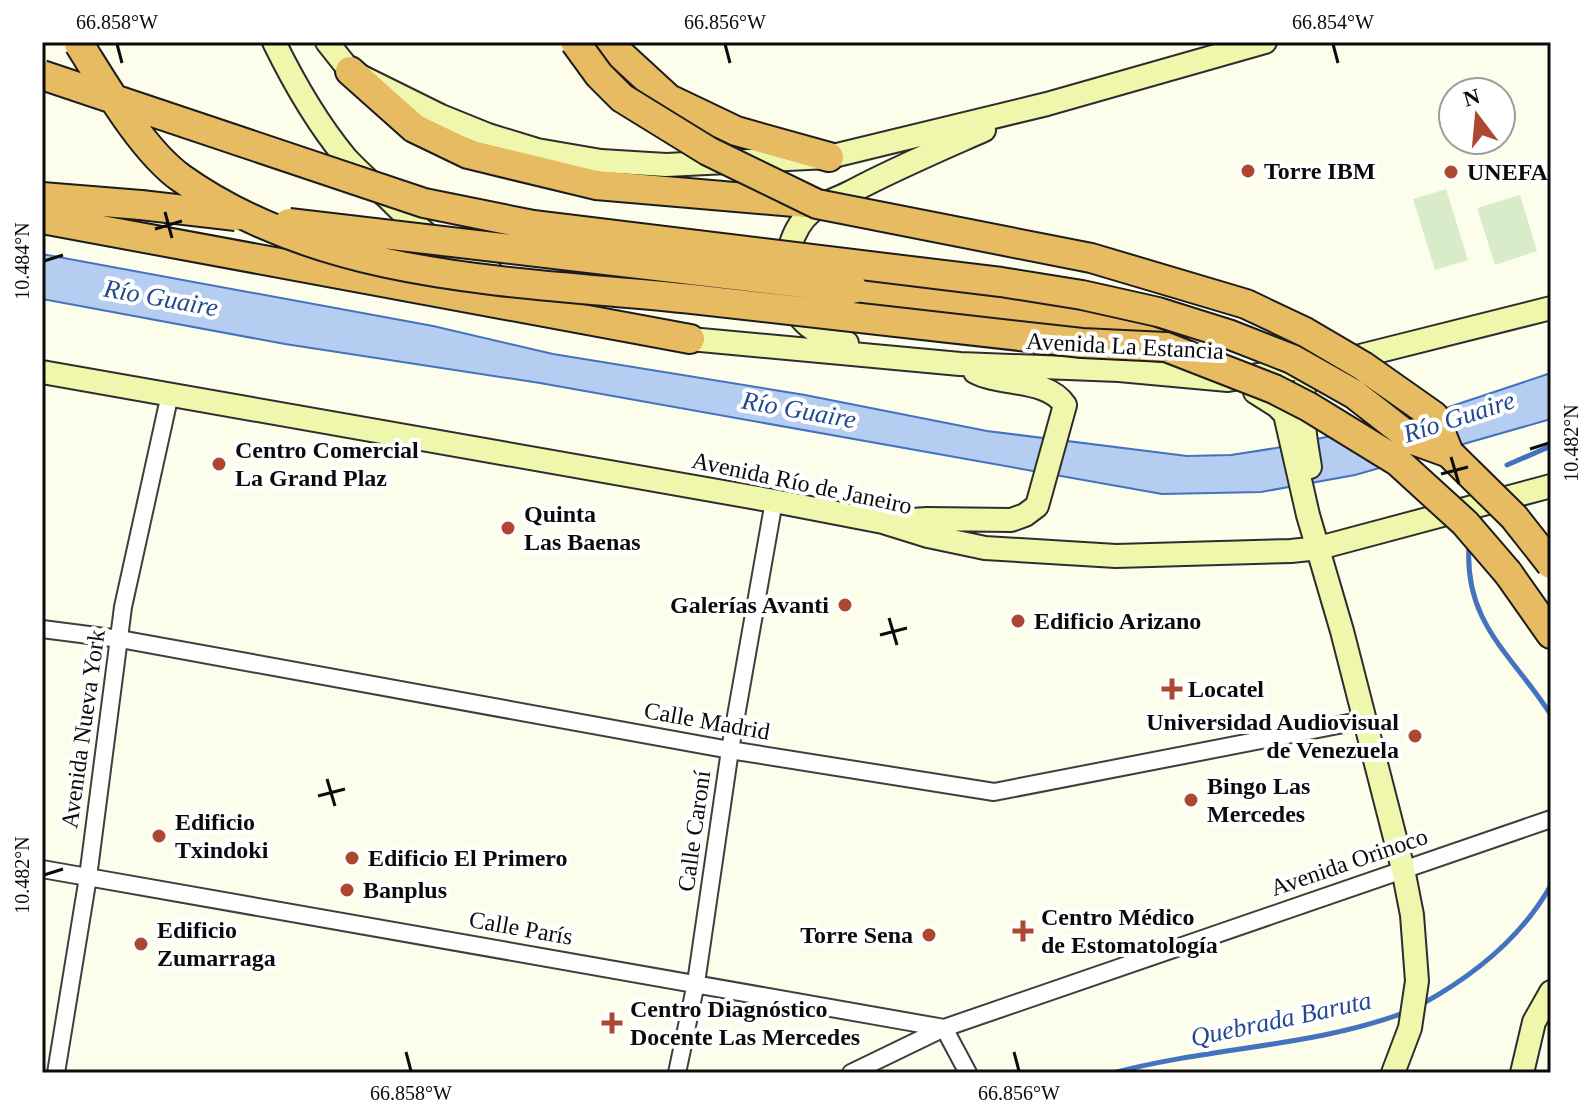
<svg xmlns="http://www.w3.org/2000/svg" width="1593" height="1115" font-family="Georgia,serif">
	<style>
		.pitch { fill: #d9ecca }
		.water { fill: #b5cdf0; stroke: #4373bf; stroke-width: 2 }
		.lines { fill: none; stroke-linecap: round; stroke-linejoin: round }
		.stream { stroke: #4373bf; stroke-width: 5 }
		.street-casing { stroke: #3e3e3e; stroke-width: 20 }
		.secondary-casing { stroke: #2d2d2d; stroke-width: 26 }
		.highway-casing { stroke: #1c1c1c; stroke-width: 32 }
		.street { stroke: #fff; stroke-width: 16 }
		.secondary { stroke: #eff7ad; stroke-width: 22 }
		.highway { stroke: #e6bb61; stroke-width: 28 }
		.highway-bridge-casing { stroke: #1c1c1c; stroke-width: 32; stroke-linecap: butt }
		.highway-bridge { stroke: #e6bb61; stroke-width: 28 }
		.ticks { fill: none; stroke: #0b0b0b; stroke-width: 3 }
		.poi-dot { fill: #ad4731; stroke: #fff; stroke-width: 3 }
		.labels { text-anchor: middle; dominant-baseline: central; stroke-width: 8; stroke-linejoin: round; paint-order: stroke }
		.poi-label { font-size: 24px; font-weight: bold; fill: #0b0b0b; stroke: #fff; text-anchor: start }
		.street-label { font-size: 24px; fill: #0b0b0b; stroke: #fff }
		.water-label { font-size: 26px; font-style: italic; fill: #224890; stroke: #fff }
		.neatline { fill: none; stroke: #0b0b0b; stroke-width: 3 }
		.ticks-label { font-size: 20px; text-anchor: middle; fill: #0b0b0b }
	</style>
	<rect width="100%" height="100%" fill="#fdfdec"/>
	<path class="pitch" d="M 1446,189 L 1468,260 L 1435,270 L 1413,199 Z
		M 1520,195 L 1537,251 L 1495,265 L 1477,208 Z"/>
	<path class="water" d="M 42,254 L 433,326 L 553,354 L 805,395 L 987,431 L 1187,456 L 1231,455 L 1276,448 L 1367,428 L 1446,408 L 1551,373 L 1551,419 L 1355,475 L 1261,492 L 1162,494 L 540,383 L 285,344 L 42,299 Z"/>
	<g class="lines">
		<path class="stream" d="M 1507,465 L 1551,446
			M 1469,545 C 1464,624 1512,654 1551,715
			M 1422,1004 C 1473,976 1522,937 1551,885
			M 1113,1073 C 1209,1047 1314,1047 1406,1012"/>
		<g class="street-casing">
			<path id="street" d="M 42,629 L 120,639 L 730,750 L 994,792 L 1364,720
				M 42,869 L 944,1028
				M 944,1028 L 968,1073
				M 56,1073 L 88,877 L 123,607 L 170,394
				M 677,1073 L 696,983 L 730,750 L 774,501
				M 851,1073 L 944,1028 L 1551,819"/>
		</g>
		<g class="secondary-casing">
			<path id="secondary" d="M 274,42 C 294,83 317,123 346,158 C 360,173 376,187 391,201 C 423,233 448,256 491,272
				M 327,42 L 350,71 L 441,116 L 488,135 L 537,150 L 601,161 L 666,165 L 829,157 L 1047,104 L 1265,42
				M 675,334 L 690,339 L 960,364 L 1119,370 L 1228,380 L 1336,362 L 1551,308
				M 847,343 C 816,336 795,322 788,290 C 782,264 791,228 812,211 C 823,203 839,198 851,192 C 894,169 939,150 984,130
				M 42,372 L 774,501 L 883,522 L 928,536 L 985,548 L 1116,556 L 1291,551 L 1319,548 L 1551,486
				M 1255,392 L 1277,406 L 1285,414 L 1308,515 L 1342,631 L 1403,869 L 1412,915 L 1417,981 L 1410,1028 L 1393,1073
				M 1310,467 C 1307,446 1295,392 1310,376 C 1314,371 1322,368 1327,366
				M 895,521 L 927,519 L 1011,520 L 1025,515 L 1037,506 L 1065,405 C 1047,378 1002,386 975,372
				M 1522,1073 L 1534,1022 L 1551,992"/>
		</g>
		<g class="highway-casing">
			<path id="highway" d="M 607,42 L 669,99 L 736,131 L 829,157
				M 350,71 L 414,128 L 468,154 L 596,185 L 817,204
				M 42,197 L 141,205
				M 42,219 L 690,339
				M 853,289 L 1086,319 L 1159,344
				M 1508,573 L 1551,634"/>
		</g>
		<use href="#street" class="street"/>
		<use href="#secondary" class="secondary"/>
		<use href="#highway" class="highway"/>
		<g class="highway-bridge-casing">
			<path id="highway-bridge" d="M 575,42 L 599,75 L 622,98 L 708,151 L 817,204 L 1091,258 L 1246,304 L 1305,332 L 1363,366 L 1434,416 L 1449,453
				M 79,44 C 105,85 142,150 181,178 C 327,282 521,281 692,299 C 822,313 952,329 1082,343 L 1166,347 L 1274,389 L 1309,407 L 1397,461 L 1465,523 L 1508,573
				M 42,75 L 424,203 L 533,225 L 1001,282 L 1082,295 L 1158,312 L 1228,334 L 1292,359 L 1354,394 L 1413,440 L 1449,453 L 1514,517 L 1551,564
				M 141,205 L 236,216
				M 289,223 L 853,289"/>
		</g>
		<use href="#highway-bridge" class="highway-bridge"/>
	</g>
	<path class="ticks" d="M 117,44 L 122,63M 725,44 L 730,63M 1333,44 L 1338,63M 165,212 L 172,238M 155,229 L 182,221M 44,261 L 63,255M 1530,449 L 1549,443M 1451,457 L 1459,484M 1441,474 L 1468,467M 889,618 L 897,645M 880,635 L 907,628M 327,779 L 335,806M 318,796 L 345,789M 44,875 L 63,869M 406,1052 L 411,1071M 1014,1052 L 1019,1071"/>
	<g class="poi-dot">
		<circle cx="1248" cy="171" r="8"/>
		<circle cx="1451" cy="172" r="8"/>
		<circle cx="219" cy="464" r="8"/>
		<circle cx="508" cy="528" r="8"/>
		<circle cx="845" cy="605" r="8"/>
		<circle cx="1018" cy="621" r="8"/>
		<path d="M1168 677h8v8h8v8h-8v8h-8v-8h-8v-8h8z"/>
		<circle cx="1415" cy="736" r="8"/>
		<circle cx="1191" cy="800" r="8"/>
		<circle cx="159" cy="836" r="8"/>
		<circle cx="352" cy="858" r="8"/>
		<circle cx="347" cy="890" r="8"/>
		<path d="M1019 919h8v8h8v8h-8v8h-8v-8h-8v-8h8z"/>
		<circle cx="929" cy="935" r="8"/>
		<circle cx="141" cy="944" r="8"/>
		<path d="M608 1011h8v8h8v8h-8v8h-8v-8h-8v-8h8z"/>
	</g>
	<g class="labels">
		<g class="poi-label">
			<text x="1264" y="171">Torre IBM</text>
			<text x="1467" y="172">UNEFA</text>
			<text x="235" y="450">Centro Comercial<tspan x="235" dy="28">La Grand Plaz</tspan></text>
			<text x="524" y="514">Quinta<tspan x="524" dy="28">Las Baenas</tspan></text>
			<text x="829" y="605" text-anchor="end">Galerías Avanti</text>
			<text x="1034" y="621">Edificio Arizano</text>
			<text x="1188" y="689">Locatel</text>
			<text x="1399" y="722" text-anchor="end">Universidad Audiovisual<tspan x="1399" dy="28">de Venezuela</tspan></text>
			<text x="1207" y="786">Bingo Las<tspan x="1207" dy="28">Mercedes</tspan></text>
			<text x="175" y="822">Edificio<tspan x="175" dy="28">Txindoki</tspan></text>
			<text x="368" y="858">Edificio El Primero</text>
			<text x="363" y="890">Banplus</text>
			<text x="1041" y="917">Centro Médico<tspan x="1041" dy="28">de Estomatología</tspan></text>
			<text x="157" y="930">Edificio<tspan x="157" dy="28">Zumarraga</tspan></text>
			<text x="913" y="935" text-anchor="end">Torre Sena</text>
			<text x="630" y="1009">Centro Diagnóstico<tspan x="630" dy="28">Docente Las Mercedes</tspan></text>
		</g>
		<g class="street-label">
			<text transform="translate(1125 346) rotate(3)">Avenida La Estancia</text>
			<text transform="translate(802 483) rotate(12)">Avenida Río de Janeiro</text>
			<text transform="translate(707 721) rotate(10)">Calle Madrid</text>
			<text transform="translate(83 729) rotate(-82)">Avenida Nueva York</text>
			<text transform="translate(694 831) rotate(-82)">Calle Caroní</text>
			<text transform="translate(1349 862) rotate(-19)">Avenida Orinoco</text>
			<text transform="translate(521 928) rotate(10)">Calle París</text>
		</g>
		<g class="water-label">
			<text transform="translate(161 298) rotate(10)">Río Guaire</text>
			<text transform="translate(799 410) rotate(10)">Río Guaire</text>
			<text transform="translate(1459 417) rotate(-18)">Río Guaire</text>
			<text transform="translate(1281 1019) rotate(-12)">Quebrada Baruta</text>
		</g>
	</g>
	<rect width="1593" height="1115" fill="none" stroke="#ffffff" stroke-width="88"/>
	<g transform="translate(1477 116) rotate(344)"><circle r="38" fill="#ffffff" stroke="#9d9d9d" stroke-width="2"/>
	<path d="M0-6L14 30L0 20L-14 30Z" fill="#ad4731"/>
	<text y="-12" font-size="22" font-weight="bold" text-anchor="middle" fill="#0b0b0b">N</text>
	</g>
	<rect x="44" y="44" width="1505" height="1027" class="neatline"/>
	<g class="ticks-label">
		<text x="117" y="29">66.858°W</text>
		<text x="725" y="29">66.856°W</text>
		<text x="1333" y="29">66.854°W</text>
		<text transform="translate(22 261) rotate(-90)" y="7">10.484°N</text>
		<text transform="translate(1571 443) rotate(-90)" y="7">10.482°N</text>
		<text transform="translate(22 875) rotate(-90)" y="7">10.482°N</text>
		<text x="411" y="1100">66.858°W</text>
		<text x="1019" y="1100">66.856°W</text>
	</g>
</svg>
